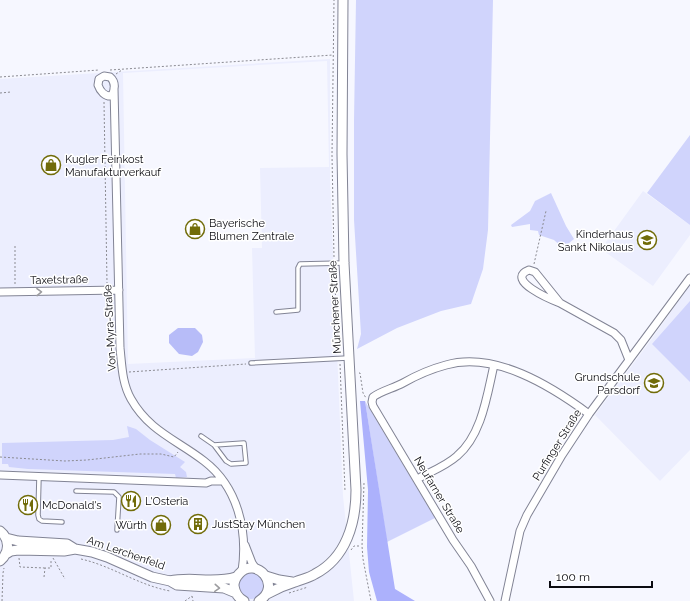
<svg xmlns="http://www.w3.org/2000/svg" width="690" height="601" font-family="Raleway,sans-serif">
	<style>
		.built { fill: #eceefe; fill-rule: evenodd }
		.green { fill: #d0d4fc }
		.forest { fill: #acb1fc }
		.water { fill: #b7bcf8 }
		.lines { fill: none; stroke-linecap: round; stroke-linejoin: round }
		.service-casing { stroke: #828495; stroke-width: 5.5 }
		.minor-casing { stroke: #828495; stroke-width: 9 }
		.tertiary-casing { stroke: #828495; stroke-width: 11 }
		.path { stroke: #8b8b92; stroke-width: 1; stroke-dasharray: 2 2; stroke-linecap: butt }
		.service { stroke: #fff; stroke-width: 3.5 }
		.minor { stroke: #fff; stroke-width: 7 }
		.tertiary { stroke: #fff; stroke-width: 9 }
		.oneway { stroke: #9d9da0 }
		.labels { text-anchor: middle; dominant-baseline: central; stroke-width: 3; stroke-linejoin: round; paint-order: stroke }
		.poi-label { font-size: 11px; fill: #0b0b11; stroke: #fff; text-anchor: start }
		.street-label { font-size: 11px; fill: #0b0b11; stroke: #fff }
	</style>
	<rect width="100%" height="100%" fill="#f6f7ff"/>
	<path class="built" d="M 330,59 L 330,180 L 343,496 L 354,601 L 0,601 L 0,79 ZM 327,61 L 329,167 L 260,168 L 262,248 L 252,248 L 255,358 L 128,364 L 123,73 Z
		M 643,191 L 690,225 L 690,235 L 653,286 L 601,249 Z
		M 690,285 L 690,450 L 660,481 L 595,415 L 648,344 Z"/>
	<path class="green" d="M 356,0 L 493,0 L 488,230 L 483,269 L 471,304 L 441,311 L 397,328 L 357,349 L 361,334 L 354,220 L 354,120 Z
		M 690,135 L 690,225 L 647,193 Z
		M 551,193 L 566,226 L 574,239 L 563,248 L 554,240 L 539,235 L 538,231 L 530,230 L 530,224 L 512,227 L 511,225 L 530,211 L 535,201 Z
		M 690,301 L 690,382 L 652,344 Z
		M 365,401 L 435,518 L 387,542 Z
		M 127,426 L 136,429 L 150,440 L 185,462 L 180,467 L 186,472 L 187,477 L 176,478 L 175,474 L 28,469 L 9,467 L 8,464 L 2,464 L 2,443 L 113,440 L 129,437 Z
		M238 586a13 13 0 1 1 26 0a13 13 0 1 1-26 0Z"/>
	<path class="forest" d="M 360,401 L 365,401 L 395,589 L 415,601 L 377,601 L 369,572 L 367,547 L 368,490 Z"/>
	<path class="water" d="M 178,328 L 195,328 L 202,335 L 203,342 L 198,352 L 192,356 L 179,354 L 169,343 L 169,335 Z"/>
	<g class="lines">
		<g class="service-casing">
			<path id="service" d="M 276,312 L 298,310 L 298,268 L 300,264 L 344,263
				M 251,363 L 348,358
				M 201,436 L 214,445 L 226,461 L 231,464 L 246,463 L 244,443 L 214,445
				M 39,477 L 38,515 L 39,519 L 42,521 L 62,522
				M 76,491 L 114,492 L 119,497 L 117,530"/>
		</g>
		<g class="minor-casing">
			<path id="minor" d="M 104,76 L 110,77 C 116,82 115,89 112,96 C 105,97 100,91 98,85 L 99,79 Z
				M 114,88 L 120,348 C 122,366 122,383 131,399 C 149,431 177,440 204,461 C 238,487 248,531 242,571
				M 0,292 L 119,290
				M 560,303 C 552,300 504,280 529,270 L 535,272 L 560,303 L 614,333 L 621,340 L 629,360
				M 0,475 L 206,483 L 211,481 L 223,481
				M 417,479 C 430,472 446,466 457,456 C 482,435 487,395 494,365
				M 245,545 L 252,563 L 256,569
				M 490,601 L 471,566 L 453,540 L 373,406 L 372,402 L 373,397 C 381,391 394,388 403,383 C 417,375 431,369 446,365 C 495,351 551,386 589,414
				M 505,601 L 520,531 L 527,515 L 562,455 L 589,414 L 690,278"/>
		</g>
		<g class="tertiary-casing">
			<path id="tertiary" d="M 0,531 C 10,539 10,552 0,561
				M 6,538 L 18,541 L 67,544 L 75,549 L 92,552 L 107,557 L 152,577 L 170,581 L 177,585 L 224,588 L 236,593
				M 6,554 L 11,551 L 18,550 L 64,551 L 75,549
				M 266,576 L 279,580 L 292,582
				M 170,581 C 191,576 214,584 236,577
				M 267,594 C 276,589 285,585 295,582 C 302,579 309,578 315,574 C 346,558 356,523 356,490 L 344,263 L 342,154 L 343,0
				M 244,601 C 238,598 235,593 234,586 C 234,581 236,577 239,574 C 256,555 283,586 259,601"/>
		</g>
		<path class="path" d="M 110,70 L 333,55
			M 116,74 L 122,70
			M 0,77 L 99,70
			M 0,93 L 11,92
			M 104,102 L 107,283
			M 15,246 L 15,284
			M 334,257 L 332,155 L 334,0
			M 534,264 L 546,211
			M 334,269 L 339,353
			M 340,364 L 345,491
			M 129,372 L 246,364
			M 359,373 L 360,373 L 363,393 L 366,398
			M 0,457 L 65,461 L 87,460 L 140,454 L 161,454 L 174,457 L 178,452
			M 364,483 L 362,546 L 363,559 L 371,601
			M 351,550 L 354,546 L 361,546
			M 19,558 L 20,567 L 45,568
			M 53,558 L 65,579
			M 81,559 C 112,566 138,585 170,591
			M 44,577 L 45,568 L 51,568 L 51,560
			M 289,593 L 308,587
			M 192,596 L 193,601
			M 2,601 L 3,573 L 4,568
			M 185,601 L 192,596"/>
		<use href="#service" class="service"/>
		<use href="#minor" class="minor"/>
		<use href="#tertiary" class="tertiary"/>
	</g>
	<defs><path id="oneway-chevron" d="M-2-3.5L2.5 0L-2 3.5" fill="none" stroke-width="1.6" stroke-linecap="round" stroke-linejoin="round"/></defs>
	<g class="oneway">
		<use href="#oneway-chevron" transform="translate(39 292) rotate(-1)"/>
		<use href="#oneway-chevron" transform="translate(217 588) rotate(4)"/>
	</g>
	<defs>
		<g id="shop-ring" transform="scale(1)"><circle r="9.5" fill="#fff" stroke="#716c09" stroke-width="1.5"/><path d="M-5-2.5h2.3a2.7 3.5 0 0 1 5.4 0H5L5.5 6h-11ZM-1.5-2.5h3a1.5 2.3 0 0 0-3 0Z" fill="#716c09"/></g>
		<g id="school-ring" transform="scale(1)"><circle r="9.5" fill="#fff" stroke="#716c09" stroke-width="1.5"/><path d="M0-5L7-2L0 1L-7-2ZM-4 1L0 2.5L4 1V4Q0 6-4 4Z" fill="#716c09"/></g>
		<g id="restaurant-ring" transform="scale(1)"><circle r="9.5" fill="#fff" stroke="#716c09" stroke-width="1.5"/><path d="M-5-6h1v4h1v-4h1v4h1v-4h1v5L-1.5 .5V6h-2V.5L-5-1ZM5-6V6H3V1.5H1.5Q1.5-4 5-6Z" fill="#716c09"/></g>
		<g id="building-ring" transform="scale(1)"><circle r="9.5" fill="#fff" stroke="#716c09" stroke-width="1.5"/><path d="M-4-6H4V6H1V3H-1V6H-4ZM-2.5-4.3h1.7v1.8h-1.7ZM.8-4.3h1.7v1.8H.8ZM-2.5-1h1.7V.8h-1.7ZM.8-1h1.7V.8H.8Z" fill="#716c09"/></g>
	</defs>
	<g fill-rule="evenodd">
		<use href="#shop-ring" x="51" y="165"/>
		<use href="#shop-ring" x="195" y="229"/>
		<use href="#school-ring" x="647" y="240"/>
		<use href="#school-ring" x="654" y="383"/>
		<use href="#restaurant-ring" x="131" y="501"/>
		<use href="#restaurant-ring" x="28" y="505"/>
		<use href="#building-ring" x="198" y="524"/>
		<use href="#shop-ring" x="161" y="525"/>
	</g>
	<g class="labels">
		<g class="poi-label">
			<text x="65" y="159">Kugler Feinkost<tspan x="65" dy="13">Manufakturverkauf</tspan></text>
			<text x="209" y="223">Bayerische<tspan x="209" dy="13">Blumen Zentrale</tspan></text>
			<text x="633" y="234" text-anchor="end">Kinderhaus<tspan x="633" dy="13">Sankt Nikolaus</tspan></text>
			<text x="640" y="377" text-anchor="end">Grundschule<tspan x="640" dy="13">Parsdorf</tspan></text>
			<text x="145" y="501">L'Osteria</text>
			<text x="42" y="505">McDonald's</text>
			<text x="212" y="524">JustStay München</text>
			<text x="147" y="525" text-anchor="end">Würth</text>
		</g>
		<g class="street-label">
			<text transform="translate(59 280) rotate(-1)">Taxetstraße</text>
			<text transform="translate(335 307) rotate(-93)">Münchener Straße</text>
			<text transform="translate(110 328) rotate(-93)">Von-Myra-Straße</text>
			<text transform="translate(557 445) rotate(-58)">Purfinger Straße</text>
			<text transform="translate(439 495) rotate(59)">Neufarner Straße</text>
			<text transform="translate(126 553) rotate(19)">Am Lerchenfeld</text>
		</g>
	</g>
	<path d="M550 581v6h102v-6" fill="none" stroke="#0b0b11" stroke-width="2"/>
	<text x="556" y="581" font-size="12" fill="#0b0b11" stroke="#ffffff" stroke-width="3" paint-order="stroke">100 m</text>
</svg>
